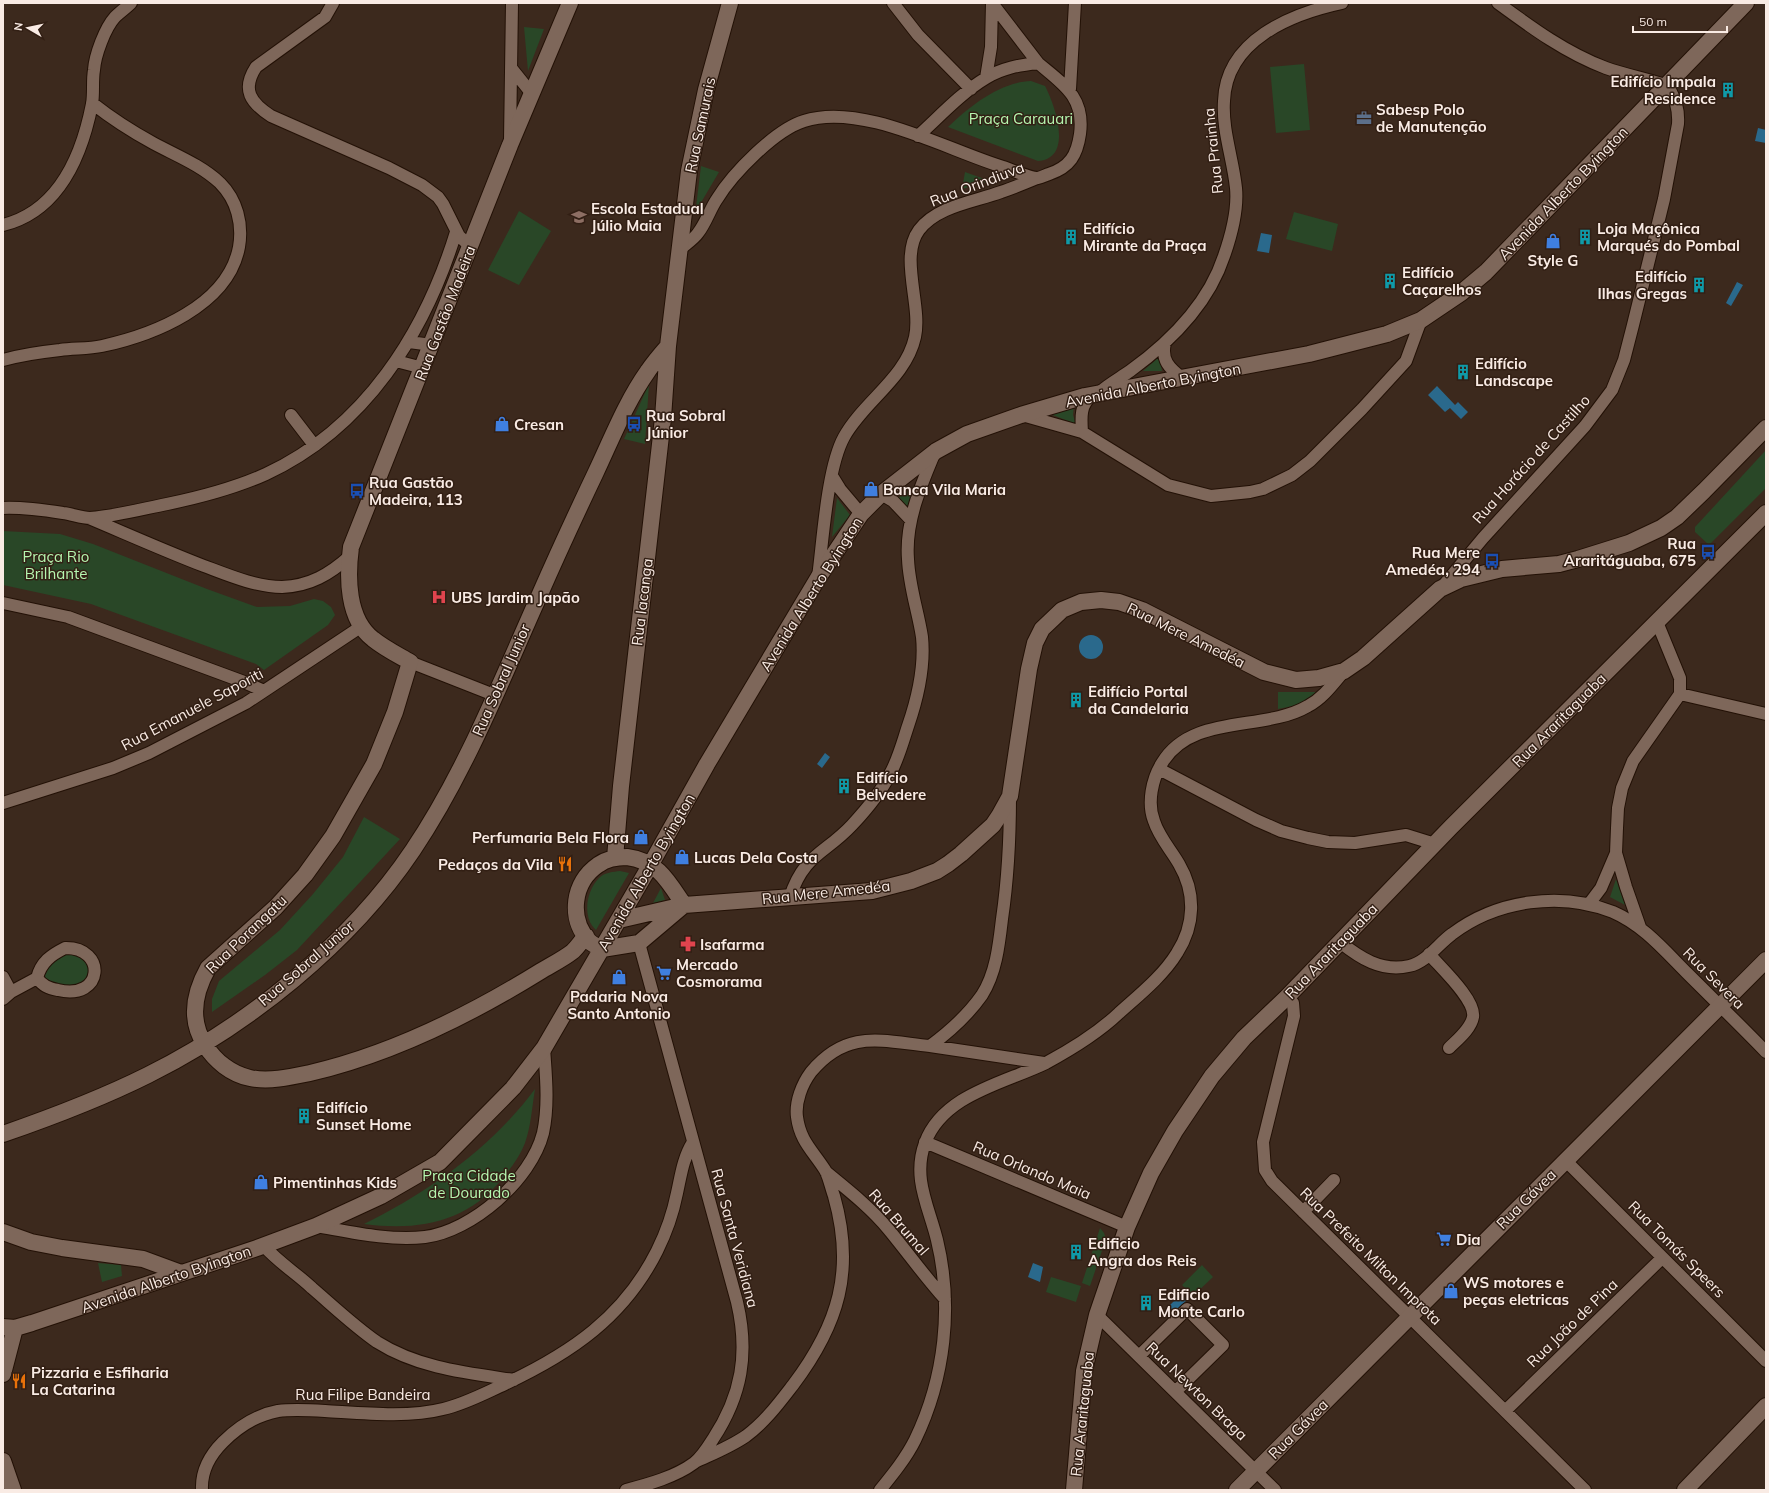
<svg xmlns="http://www.w3.org/2000/svg" width="1769" height="1493" font-family="Mulish,sans-serif">
	<style>
		.green { fill: #294727 }
		.water { fill: #2a698c }
		.lines { fill: none; stroke-linecap: round; stroke-linejoin: round }
		.street-casing { stroke: #231106; stroke-width: 14 }
		.secondary-casing { stroke: #231106; stroke-width: 18 }
		.street { stroke: #7e675a; stroke-width: 12 }
		.secondary { stroke: #7e675a; stroke-width: 16 }
		.labels { text-anchor: middle; dominant-baseline: central; stroke-width: 3; stroke-linejoin: round; paint-order: stroke }
		.poi-label { font-size: 15px; font-weight: bold; fill: #f9ebe4; stroke: #321f14; text-anchor: start }
		.park-label { font-size: 15px; fill: #b5f6af; stroke: #321f14 }
		.street-label { font-size: 15px; fill: #f9ebe4; stroke: #321f14 }
	</style>
	<rect width="100%" height="100%" fill="#3c291d"/>
	<path class="green" d="M 524,27 L 544,29 L 528,71 Z
		M 1304,64 L 1310,130 L 1276,133 L 1270,67 Z
		M 1031,81 L 1045,86 C 1055,105 1074,159 1038,161 L 948,127 C 970,106 1000,82 1031,81 Z
		M 701,166 L 719,172 L 699,206 L 696,207 Z
		M 965,172 L 990,181 L 962,189 Z
		M 519,211 L 551,231 L 519,285 L 488,270 Z
		M 1294,212 L 1338,224 L 1332,251 L 1286,239 Z
		M 1159,357 L 1162,371 L 1143,371 Z
		M 649,384 L 645,444 L 624,439 Z
		M 1074,405 L 1073,415 L 1076,424 L 1050,414 Z
		M 1766,450 L 1766,488 L 1709,545 L 1695,532 L 1695,527 Z
		M 915,485 L 906,511 L 897,499 Z
		M 837,498 L 850,515 L 832,537 Z
		M 3,531 L 60,534 L 93,544 L 207,589 L 257,607 L 290,606 L 314,599 L 323,601 L 331,607 L 335,615 L 328,625 L 264,670 L 256,664 L 91,604 L 3,585 Z
		M 1278,692 L 1315,692 L 1316,696 L 1307,703 L 1278,709 Z
		M 364,817 L 400,839 L 297,950 L 265,975 L 212,1012 L 212,999 L 219,981 L 280,930 L 313,894 L 343,857 Z
		M 620,871 L 629,873 L 596,930 C 582,918 586,891 599,878 C 605,872 613,872 620,871 Z
		M 1616,879 L 1625,905 L 1610,897 Z
		M 661,888 L 665,900 L 653,903 Z
		M 71,953 L 86,959 L 91,974 L 82,988 L 52,986 L 43,978 L 43,970 L 60,955 Z
		M 535,1089 C 532,1107 531,1126 525,1143 C 520,1156 511,1168 502,1179 C 466,1223 418,1231 364,1224 C 429,1192 492,1147 535,1089 Z
		M 1100,1228 L 1104,1233 L 1106,1239 L 1090,1286 L 1082,1283 Z
		M 98,1263 L 121,1265 L 122,1276 L 102,1282 Z
		M 1202,1265 L 1213,1277 L 1193,1296 L 1182,1285 Z
		M 1051,1277 L 1081,1286 L 1076,1302 L 1046,1292 Z"/>
	<path class="water" d="M 1758,128 L 1766,130 L 1766,143 L 1755,141 Z
		M 1261,233 L 1272,235 L 1269,253 L 1257,251 Z
		M 1737,282 L 1743,285 L 1731,306 L 1726,303 Z
		M 1437,386 L 1455,405 L 1458,402 L 1468,412 L 1461,419 L 1450,408 L 1445,412 L 1428,395 Z
		M1079 647a12 12 0 1 1 24 0a12 12 0 1 1-24 0Z
		M 825,753 L 830,757 L 822,768 L 817,764 Z
		M 1033,1263 L 1043,1267 L 1040,1282 L 1028,1277 Z
		M 1181,1294 L 1187,1300 L 1174,1312 L 1169,1306 Z"/>
	<g class="lines">
		<g class="street-casing">
			<path id="street" d="M 333,3 L 325,17 L 256,67 C 241,90 251,103 271,116 L 389,168 L 422,185 L 438,197 L 443,204 L 459,236 L 470,246
				M 893,3 L 918,35 L 971,89
				M 992,3 L 1038,63
				M 512,69 L 532,94
				M 986,78 L 991,47 L 992,3
				M 1070,89 L 1075,3
				M 510,140 L 512,3
				M 3,225 C 59,211 82,155 92,104 C 94,93 92,81 94,70 C 95,55 105,28 115,17 C 120,12 126,8 131,3
				M 680,249 C 686,244 694,239 698,233 C 706,223 710,209 717,199 C 733,173 775,130 804,121 C 862,102 947,150 1003,167 C 1012,170 1030,178 1038,178 C 1042,177 1046,175 1049,174 C 1070,167 1077,155 1080,134 C 1085,97 1063,84 1038,63 C 1020,65 1002,68 986,78 C 961,93 940,116 918,136
				M 409,342 L 432,345
				M 1165,343 C 1161,360 1169,368 1182,378
				M 3,360 C 21,355 41,352 60,350 C 73,348 88,349 102,346 C 153,335 228,306 239,247 C 243,224 237,200 220,183 C 201,165 175,155 153,143 C 131,131 111,118 92,103
				M 396,361 L 423,368
				M 1100,392 C 1109,384 1120,378 1130,371 C 1170,342 1208,305 1224,256 C 1231,236 1238,209 1236,188 C 1233,159 1222,130 1224,101 C 1226,40 1291,14 1342,3
				M 291,415 L 314,445
				M 1022,415 L 1082,432 L 1168,485 L 1211,496 L 1250,492 L 1263,489 L 1292,475 L 1310,461 L 1362,409 L 1406,361 L 1421,320
				M 1082,432 C 1081,417 1080,405 1092,395
				M 832,476 L 840,489 L 861,514
				M 881,494 L 893,501 L 911,520
				M 3,508 C 23,507 43,510 63,513 C 72,514 81,518 90,518 C 116,516 142,509 167,504 C 201,497 235,488 266,474 C 365,428 425,333 456,232
				M 89,518 C 127,534 165,551 204,566 C 228,575 256,587 282,587 C 310,586 330,574 350,556
				M 818,577 C 823,540 827,468 844,437 C 864,401 906,378 915,337 C 922,305 899,257 919,230 C 937,206 974,202 1001,192 C 1013,188 1025,183 1037,178
				M 1443,586 L 1483,538 L 1585,426 L 1612,390 L 1624,360 L 1633,325 L 1664,199 L 1678,124 C 1679,108 1675,99 1668,86 C 1647,79 1626,75 1606,68 C 1566,53 1532,28 1498,3
				M 3,603 L 68,617 L 244,682 L 264,691
				M 410,662 L 494,695
				M 1680,694 L 1766,714
				M 1159,769 L 1256,820 L 1281,831 L 1308,838 L 1328,842 L 1355,843 L 1406,835 L 1435,844
				M 3,803 L 113,768 L 149,753 L 246,703 L 362,626
				M 790,897 C 804,854 825,854 852,825 C 866,810 881,792 890,774 C 898,760 903,741 908,726 C 918,697 925,667 922,637 C 918,611 909,586 908,559 C 905,522 921,485 935,452
				M 1589,904 L 1601,888 L 1616,853
				M 1640,927 L 1626,887 L 1616,853 L 1617,828 L 1618,808 L 1622,788 L 1633,761 L 1680,694 L 1680,678 L 1657,622
				M 1340,942 C 1360,958 1381,972 1409,966 C 1427,962 1438,944 1452,934 C 1497,900 1561,891 1613,912 C 1643,925 1664,950 1687,973 C 1713,999 1740,1025 1766,1052
				M 65,948 C 107,947 104,1001 58,990 C 48,988 43,986 37,978 C 41,962 51,955 65,948 Z
				M 1429,954 C 1440,967 1476,1000 1473,1017 C 1471,1029 1457,1040 1449,1048
				M 3,977 L 11,992
				M 1287,997 L 1293,1003 L 1294,1016 L 1263,1142 L 1265,1170 L 1272,1181 L 1585,1490
				M 3,999 L 11,992 L 37,978
				M 930,1046 L 1044,1063
				M 925,1142 L 1127,1227
				M 1565,1160 L 1766,1361
				M 826,1172 C 848,1190 871,1208 889,1230 C 908,1253 925,1277 945,1299
				M 1303,1212 L 1334,1180
				M 316,1226 C 351,1232 389,1241 425,1237 C 472,1231 531,1180 543,1133 C 549,1105 546,1076 544,1048
				M 264,1246 C 278,1262 296,1273 312,1288 C 333,1306 354,1326 377,1342 C 418,1368 467,1373 514,1380
				M 1097,1315 L 1275,1490
				M 1139,1356 L 1187,1309 L 1223,1345 L 1176,1391
				M 1505,1411 L 1662,1258
				M 695,1462 C 712,1454 730,1447 746,1436 C 765,1422 779,1403 793,1385 C 839,1324 855,1270 834,1196 C 831,1188 829,1177 825,1170 C 813,1151 800,1141 797,1117 C 795,1102 802,1084 811,1072 C 847,1029 880,1041 930,1046 C 949,1032 968,1015 982,995 C 996,973 999,945 1002,919 C 1008,878 1010,838 1010,797
				M 202,1490 C 201,1471 210,1455 223,1442 C 238,1427 256,1415 278,1411 C 293,1409 309,1410 325,1411 C 361,1413 408,1418 443,1409 C 465,1404 485,1393 505,1384 C 571,1353 624,1317 657,1251 C 666,1233 673,1213 677,1193 C 681,1175 683,1158 693,1142
				M 626,1490 C 649,1484 675,1477 694,1463 C 702,1457 708,1447 713,1439 C 742,1395 749,1353 737,1302 L 639,943
				M 880,1490 C 893,1474 906,1458 915,1440 C 945,1378 953,1306 937,1240 C 929,1207 912,1178 925,1143 C 943,1094 1005,1083 1046,1063 C 1072,1049 1098,1033 1119,1013 C 1139,995 1163,976 1177,953 C 1195,925 1196,893 1179,864 C 1171,850 1159,837 1154,821 C 1147,803 1152,779 1162,763 C 1192,713 1264,732 1308,706 C 1323,698 1333,684 1344,671"/>
		</g>
		<g class="secondary-casing">
			<path id="secondary" d="M 570,3 L 510,145 L 351,547 C 347,577 347,619 373,639 C 384,648 398,655 410,662 L 395,712 L 374,764 L 333,836 L 305,875 L 276,907 L 208,968 C 194,993 189,1020 205,1045 C 215,1061 231,1074 250,1078 C 269,1082 291,1077 310,1073 C 392,1054 470,1015 541,971 C 551,965 563,959 572,952 C 577,948 581,941 586,936
				M 627,857 C 658,861 668,881 684,905 L 639,943 L 602,949 C 598,947 592,944 589,941 C 568,918 573,882 598,865 C 606,859 617,857 627,857 Z
				M 615,858 L 621,786 L 663,418 L 668,346 L 689,171 L 706,90 L 730,3
				M 619,920 L 684,905 L 872,891 L 911,881 L 937,871 L 948,864 L 961,854 L 993,825 L 999,816 L 1010,796 L 1029,669 L 1035,643 L 1042,629 L 1062,610 L 1081,602 L 1101,600 L 1119,602 L 1142,610 L 1264,672 L 1296,680 L 1319,678 L 1344,671 L 1363,658 L 1440,589 L 1461,579 L 1502,569 L 1559,564 L 1578,559 L 1629,543 L 1661,528 L 1677,517 L 1704,491 L 1766,428
				M 3,1134 C 52,1117 102,1098 148,1075 C 248,1025 350,944 413,850 C 466,771 501,681 540,594 C 558,553 577,512 596,472 C 612,438 626,402 648,371 C 654,362 661,354 668,346
				M 3,1232 L 31,1242 L 62,1248 L 143,1259 L 181,1273
				M 3,1327 L 15,1328 L 32,1323 L 257,1248 L 316,1226 L 381,1196 L 440,1162 L 513,1088 L 544,1048 L 651,864 L 707,764 L 818,578 L 861,514 L 881,494 L 936,451 L 967,434 L 1021,415 L 1085,396 L 1309,354 L 1387,334 L 1421,320 L 1461,293 L 1486,272 L 1746,3
				M 3,1374 L 15,1328
				M 3,1461 L 13,1490
				M 1074,1490 L 1084,1371 L 1097,1315 L 1127,1227 L 1151,1173 L 1175,1131 L 1212,1076 L 1244,1038 L 1287,997 L 1451,827 L 1766,513
				M 1237,1490 L 1766,960
				M 1685,1490 L 1766,1406"/>
		</g>
		<use href="#street" class="street"/>
		<use href="#secondary" class="secondary"/>
	</g>
	<defs>
		<g id="building-bare" transform="scale(1.2)"><path d="M-4-6H4V6H1V3H-1V6H-4ZM-2.5-4.3h1.7v1.8h-1.7ZM.8-4.3h1.7v1.8H.8ZM-2.5-1h1.7V.8h-1.7ZM.8-1h1.7V.8H.8Z" fill="#0f9aa8" stroke="#321f14" stroke-width="2.5" paint-order="stroke"/></g>
		<g id="office-bare" transform="scale(1.2)"><path d="M-6-3h4V-5.5h4V-3h4V5H-6ZM-1-4.5V-3h2v-1.5ZM-6 0V1H6V0Z" fill="#5c6f8a" stroke="#321f14" stroke-width="2.5" paint-order="stroke"/></g>
		<g id="school-bare" transform="scale(1.2)"><path d="M0-5L7-2L0 1L-7-2ZM-4 1L0 2.5L4 1V4Q0 6-4 4Z" fill="#8d6e63" stroke="#321f14" stroke-width="2.5" paint-order="stroke"/></g>
		<g id="shop-bare" transform="scale(1.2)"><path d="M-5-2.5h2.3a2.7 3.5 0 0 1 5.4 0H5L5.5 6h-11ZM-1.5-2.5h3a1.5 2.3 0 0 0-3 0Z" fill="#3f7fe0" stroke="#321f14" stroke-width="2.5" paint-order="stroke"/></g>
		<g id="bus-bare" transform="scale(1.2)"><path d="M-5-6H5V4H4V6H2V4H-2V6H-4V4H-5ZM-3.5-4V0h7V-4ZM-3.5 1.2v1.5H-2V1.2ZM2 1.2v1.5H3.5V1.2Z" fill="#1a4fb4" stroke="#321f14" stroke-width="2.5" paint-order="stroke"/></g>
		<g id="hospital-bare" transform="scale(1.2)"><path d="M-5-5h3v3.5h4V-5h3V5h-3V1.5h-4V5h-3Z" fill="#e0444e" stroke="#321f14" stroke-width="2.5" paint-order="stroke"/></g>
		<g id="restaurant-bare" transform="scale(1.2)"><path d="M-5-6h1v4h1v-4h1v4h1v-4h1v5L-1.5 .5V6h-2V.5L-5-1ZM5-6V6H3V1.5H1.5Q1.5-4 5-6Z" fill="#e8710a" stroke="#321f14" stroke-width="2.5" paint-order="stroke"/></g>
		<g id="pharmacy-bare" transform="scale(1.2)"><path d="M-2-6h4v4h4v4h-4v4h-4v-4h-4v-4h4Z" fill="#e0444e" stroke="#321f14" stroke-width="2.5" paint-order="stroke"/></g>
		<g id="supermarket-bare" transform="scale(1.2)"><path d="M-6-5.5h2.5l.6 2H6L4.5 2H-2.5L-4.4-4H-6ZM-1.5 3.2a1.3 1.3 0 1 0 .1 0ZM3 3.2a1.3 1.3 0 1 0 .1 0Z" fill="#3f7fe0" stroke="#321f14" stroke-width="2.5" paint-order="stroke"/></g>
	</defs>
	<g fill-rule="evenodd">
		<use href="#building-bare" x="1728" y="90"/>
		<use href="#office-bare" x="1364" y="118"/>
		<use href="#school-bare" x="579" y="217"/>
		<use href="#building-bare" x="1071" y="237"/>
		<use href="#building-bare" x="1585" y="237"/>
		<use href="#shop-bare" x="1553" y="241"/>
		<use href="#building-bare" x="1390" y="281"/>
		<use href="#building-bare" x="1699" y="285"/>
		<use href="#building-bare" x="1463" y="372"/>
		<use href="#shop-bare" x="502" y="424"/>
		<use href="#bus-bare" x="634" y="424"/>
		<use href="#shop-bare" x="871" y="489"/>
		<use href="#bus-bare" x="357" y="491"/>
		<use href="#bus-bare" x="1708" y="552"/>
		<use href="#bus-bare" x="1492" y="561"/>
		<use href="#hospital-bare" x="439" y="597"/>
		<use href="#building-bare" x="1076" y="700"/>
		<use href="#building-bare" x="844" y="786"/>
		<use href="#shop-bare" x="641" y="837"/>
		<use href="#shop-bare" x="682" y="857"/>
		<use href="#restaurant-bare" x="565" y="864"/>
		<use href="#pharmacy-bare" x="688" y="944"/>
		<use href="#supermarket-bare" x="664" y="973"/>
		<use href="#shop-bare" x="619" y="977"/>
		<use href="#building-bare" x="304" y="1116"/>
		<use href="#shop-bare" x="261" y="1182"/>
		<use href="#supermarket-bare" x="1444" y="1239"/>
		<use href="#building-bare" x="1076" y="1252"/>
		<use href="#shop-bare" x="1451" y="1291"/>
		<use href="#building-bare" x="1146" y="1303"/>
		<use href="#restaurant-bare" x="19" y="1381"/>
	</g>
	<g class="labels">
		<g class="poi-label">
			<text x="1716" y="81" text-anchor="end">Edifício Impala<tspan x="1716" dy="17">Residence</tspan></text>
			<text x="1376" y="109">Sabesp Polo<tspan x="1376" dy="17">de Manutenção</tspan></text>
			<text x="591" y="208">Escola Estadual<tspan x="591" dy="17">Júlio Maia</tspan></text>
			<text x="1083" y="228">Edifício<tspan x="1083" dy="17">Mirante da Praça</tspan></text>
			<text x="1597" y="228">Loja Maçônica<tspan x="1597" dy="17">Marqués do Pombal</tspan></text>
			<text x="1553" y="260" text-anchor="middle">Style G</text>
			<text x="1402" y="272">Edifício<tspan x="1402" dy="17">Caçarelhos</tspan></text>
			<text x="1687" y="276" text-anchor="end">Edifício<tspan x="1687" dy="17">Ilhas Gregas</tspan></text>
			<text x="1475" y="363">Edifício<tspan x="1475" dy="17">Landscape</tspan></text>
			<text x="646" y="415">Rua Sobral<tspan x="646" dy="17">Júnior</tspan></text>
			<text x="514" y="424">Cresan</text>
			<text x="369" y="482">Rua Gastão<tspan x="369" dy="17">Madeira, 113</tspan></text>
			<text x="883" y="489">Banca Vila Maria</text>
			<text x="1696" y="543" text-anchor="end">Rua<tspan x="1696" dy="17">Araritáguaba, 675</tspan></text>
			<text x="1480" y="552" text-anchor="end">Rua Mere<tspan x="1480" dy="17">Amedéa, 294</tspan></text>
			<text x="451" y="597">UBS Jardim Japão</text>
			<text x="1088" y="691">Edifício Portal<tspan x="1088" dy="17">da Candelaria</tspan></text>
			<text x="856" y="777">Edifício<tspan x="856" dy="17">Belvedere</tspan></text>
			<text x="629" y="837" text-anchor="end">Perfumaria Bela Flora</text>
			<text x="694" y="857">Lucas Dela Costa</text>
			<text x="553" y="864" text-anchor="end">Pedaços da Vila</text>
			<text x="700" y="944">Isafarma</text>
			<text x="676" y="964">Mercado<tspan x="676" dy="17">Cosmorama</tspan></text>
			<text x="619" y="996" text-anchor="middle">Padaria Nova<tspan x="619" dy="17">Santo Antonio</tspan></text>
			<text x="316" y="1107">Edifício<tspan x="316" dy="17">Sunset Home</tspan></text>
			<text x="273" y="1182">Pimentinhas Kids</text>
			<text x="1456" y="1239">Dia</text>
			<text x="1088" y="1243">Edificio<tspan x="1088" dy="17">Angra dos Reis</tspan></text>
			<text x="1463" y="1282">WS motores e<tspan x="1463" dy="17">peças eletricas</tspan></text>
			<text x="1158" y="1294">Edificio<tspan x="1158" dy="17">Monte Carlo</tspan></text>
			<text x="31" y="1372">Pizzaria e Esfiharia<tspan x="31" dy="17">La Catarina</tspan></text>
		</g>
		<g class="park-label">
			<text x="1021" y="118">Praça Carauari</text>
			<text x="56" y="556">Praça Rio<tspan x="56" dy="17">Brilhante</tspan></text>
			<text x="469" y="1175">Praça Cidade<tspan x="469" dy="17">de Dourado</tspan></text>
		</g>
		<g class="street-label">
			<text transform="translate(700 125) rotate(-78)">Rua Samurais</text>
			<text transform="translate(1213 151) rotate(-96)">Rua Prainha</text>
			<text transform="translate(977 184) rotate(-21)">Rua Orindiuva</text>
			<text transform="translate(1563 193) rotate(-46)">Avenida Alberto Byington</text>
			<text transform="translate(445 313) rotate(-69)">Rua Gastão Madeira</text>
			<text transform="translate(1153 385) rotate(-11)">Avenida Alberto Byington</text>
			<text transform="translate(1531 459) rotate(-48)">Rua Horácio de Castilho</text>
			<text transform="translate(811 594) rotate(-58)">Avenida Alberto Byington</text>
			<text transform="translate(642 602) rotate(-83)">Rua Iacanga</text>
			<text transform="translate(1186 635) rotate(26)">Rua Mere Amedéa</text>
			<text transform="translate(501 680) rotate(-66)">Rua Sobral Junior</text>
			<text transform="translate(192 709) rotate(-28)">Rua Emanuele Saporiti</text>
			<text transform="translate(1559 720) rotate(-45)">Rua Araritaguaba</text>
			<text transform="translate(646 872) rotate(-60)">Avenida Alberto Byington</text>
			<text transform="translate(826 892) rotate(-6)">Rua Mere Amedéa</text>
			<text transform="translate(246 934) rotate(-44)">Rua Porangatu</text>
			<text transform="translate(1331 951) rotate(-46)">Rua Araritaguaba</text>
			<text transform="translate(306 963) rotate(-41)">Rua Sobral Junior</text>
			<text transform="translate(1714 978) rotate(45)">Rua Severa</text>
			<text transform="translate(1032 1170) rotate(23)">Rua Orlando Maia</text>
			<text transform="translate(1526 1199) rotate(-45)">Rua Gávea</text>
			<text transform="translate(899 1222) rotate(49)">Rua Brumal</text>
			<text transform="translate(735 1238) rotate(75)">Rua Santa Veridiana</text>
			<text transform="translate(1677 1249) rotate(45)">Rua Tomás Speers</text>
			<text transform="translate(1371 1256) rotate(44)">Rua Prefeito Milton Improta</text>
			<text transform="translate(166 1279) rotate(-19)">Avenida Alberto Byington</text>
			<text transform="translate(1572 1323) rotate(-44)">Rua João de Pina</text>
			<text transform="translate(1197 1391) rotate(44)">Rua Newton Braga</text>
			<text x="363" y="1394">Rua Filipe Bandeira</text>
			<text transform="translate(1082 1414) rotate(-84)">Rua Araritaguaba</text>
			<text transform="translate(1298 1429) rotate(-45)">Rua Gávea</text>
		</g>
	</g>
	<rect width="1769" height="1493" fill="none" stroke="#f9ebe4" stroke-width="8"/>
	<g transform="translate(28 28) rotate(279)" stroke="#321f14" stroke-width="3" paint-order="stroke">
	<path d="M0-3L7 15L0 10L-7 15Z" fill="#f9ebe4"/>
	<text y="-6" font-size="11" font-weight="bold" text-anchor="middle" fill="#f9ebe4">N</text>
	</g>
	<path d="M1633 26v6h94v-6" fill="none" stroke="#f9ebe4" stroke-width="2"/>
	<text x="1639" y="26" font-size="12" fill="#f9ebe4" stroke="#321f14" stroke-width="3" paint-order="stroke">50 m</text>
</svg>
